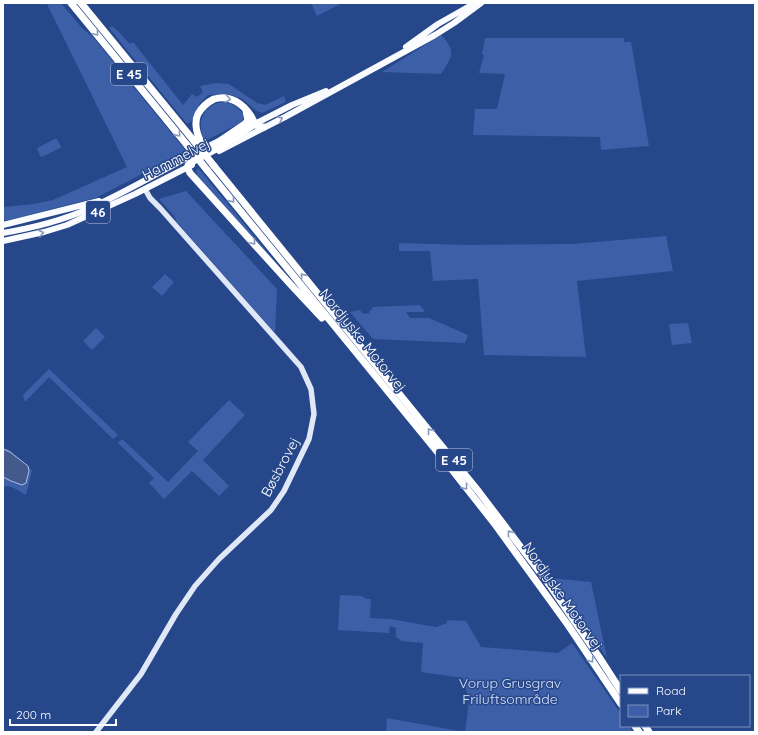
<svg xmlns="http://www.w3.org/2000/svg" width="758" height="735" font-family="Quicksand,sans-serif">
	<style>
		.green { fill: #3c5fa8 }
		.water { fill: #445a8c; stroke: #aac0ea }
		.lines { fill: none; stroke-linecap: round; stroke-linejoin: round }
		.secondary { stroke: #e0e8f8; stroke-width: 5.5 }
		.primary { stroke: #f9fbfe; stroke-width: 6 }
		.highway { stroke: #fff; stroke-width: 7 }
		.highway-bridge { stroke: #fff; stroke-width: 7 }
		.oneway { stroke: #889abf }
		.oneway2 { stroke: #8698bf }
		.labels { text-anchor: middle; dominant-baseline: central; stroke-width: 3; stroke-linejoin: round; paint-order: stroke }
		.shield { fill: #27478b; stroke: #bec8dc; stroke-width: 1 }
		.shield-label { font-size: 13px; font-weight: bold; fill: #fff }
		.street-label { font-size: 14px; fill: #fff; stroke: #27478b }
		.park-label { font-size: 14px; fill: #dae4f8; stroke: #27478b }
	</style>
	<rect width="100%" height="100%" fill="#27478b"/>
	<path class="green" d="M 41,3 L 61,3 L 82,28 L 93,37 L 186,151 L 96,198 L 63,206 L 21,217 L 3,221 L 3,207 L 34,204 L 53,200 L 127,167 L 47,4 L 43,5 Z
		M 311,3 L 342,3 L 317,16 Z
		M 112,26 L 117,30 L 130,44 L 133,42 L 183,105 L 192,94 L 197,97 L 203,92 L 200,86 L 216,83 L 229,84 L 257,103 L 265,105 L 284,96 L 286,102 L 262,113 L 257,111 L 241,98 L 228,94 L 208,95 L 200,103 L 191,122 L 187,124 L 109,28 Z
		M 441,35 C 457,52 452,57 441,74 L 382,72 Z
		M 485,38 L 624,38 L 624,42 L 631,42 L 649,146 L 601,150 L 600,137 L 473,135 L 475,109 L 497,109 L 505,74 L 479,73 L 484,55 L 482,54 Z
		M 226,102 C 235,105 239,108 244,116 L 242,122 L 205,141 C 197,126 200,110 217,103 C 220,102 223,103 226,102 Z
		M 55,139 L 57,139 L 61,147 L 60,148 L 42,157 L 40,156 L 37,148 Z
		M 198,168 L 199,169 L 278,265 L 277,266 L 197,176 L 196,171 Z
		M 186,191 L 277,289 L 275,333 L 177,222 L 174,216 L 159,199 Z
		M 666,236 L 673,271 L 577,281 L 586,357 L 484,355 L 478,279 L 433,281 L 430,251 L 399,251 L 399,243 L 469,245 L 572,244 Z
		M 165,274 L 174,282 L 162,296 L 152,287 Z
		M 420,305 L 425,312 L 406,312 L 410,318 L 429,318 L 468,335 L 465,343 L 373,339 L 350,312 L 360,310 L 363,314 L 369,313 L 373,307 Z
		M 688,323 L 692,343 L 672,345 L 669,324 Z
		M 96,328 L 105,337 L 92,350 L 83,341 Z
		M 49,369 L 118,435 L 113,439 L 49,377 L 25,402 L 23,395 Z
		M 229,400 L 245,415 L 203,460 L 229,486 L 219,496 L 192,471 L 164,499 L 149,483 L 154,478 L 118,443 L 122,439 L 168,482 L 198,451 L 188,442 Z
		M 3,448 L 8,449 L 32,470 L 26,495 C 18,491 11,484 3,487 Z
		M 551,578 L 591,582 L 607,658 Z
		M 340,595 L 362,596 L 366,599 L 371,599 L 370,618 L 390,619 L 436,627 L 447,623 L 447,620 L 466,621 L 481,647 L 558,653 L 572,643 L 621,714 L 621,726 L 629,726 L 633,732 L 386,732 L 387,718 L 465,732 L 469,701 L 463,678 L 421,672 L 423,643 L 402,641 L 396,637 L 396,628 L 390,626 L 389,633 L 338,630 Z"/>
	<path class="water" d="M 3,449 L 10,452 L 28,466 L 29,471 L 26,483 L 22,485 L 11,481 L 3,477 Z"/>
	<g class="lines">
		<path class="secondary" d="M 96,732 L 141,674 L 176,614 L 195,586 L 219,559 L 271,510 L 284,491 L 309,439 L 314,414 L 311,389 L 301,367 L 160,208 L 150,198 L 145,189"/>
		<path class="primary" d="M 406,47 L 438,24 L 475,3
			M 251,126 L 292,105 L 326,91
			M 219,151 L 285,117 L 435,35 L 454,23 L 481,3
			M 3,225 L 99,201
			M 3,233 C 32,228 61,221 88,209 C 134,189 177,161 223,139
			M 3,241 L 44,232 L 67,225 L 135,194 L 192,165"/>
		<path class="highway" d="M 71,3 L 187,145
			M 81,3 L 194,141
			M 255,124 L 220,147 L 190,163 C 186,166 188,169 190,173 L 291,285 L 322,318
			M 199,138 C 196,130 194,122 198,114 C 202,107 208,102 214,99 C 230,94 243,104 251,116 C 253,119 254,123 256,125 C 258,127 261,127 264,127
			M 220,141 L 245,124 L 248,120 L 246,111
			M 214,166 L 479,492 L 551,587 L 599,657 L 621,691
			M 207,170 L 453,471 L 494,523 L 568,625 L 621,704
			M 635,726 L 639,732
			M 645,726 L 649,732"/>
		<path class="highway-bridge" d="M 199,138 L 204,148
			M 194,141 L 214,166
			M 187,145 L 207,170"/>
	</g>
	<defs><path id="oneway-chevron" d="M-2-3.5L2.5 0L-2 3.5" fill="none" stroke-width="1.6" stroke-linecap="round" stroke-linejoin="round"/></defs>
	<g class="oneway">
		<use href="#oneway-chevron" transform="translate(96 33) rotate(51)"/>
		<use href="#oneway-chevron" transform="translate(228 99) rotate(10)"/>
		<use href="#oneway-chevron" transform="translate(178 134) rotate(51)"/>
		<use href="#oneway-chevron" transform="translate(232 200) rotate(51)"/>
		<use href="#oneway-chevron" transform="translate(253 242) rotate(49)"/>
		<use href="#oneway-chevron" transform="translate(303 276) rotate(-129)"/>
		<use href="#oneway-chevron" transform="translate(430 431) rotate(-129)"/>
		<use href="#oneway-chevron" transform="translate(465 487) rotate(51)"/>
		<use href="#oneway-chevron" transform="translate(510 533) rotate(-127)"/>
		<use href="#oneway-chevron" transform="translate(591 660) rotate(56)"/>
	</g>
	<g class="oneway2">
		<use href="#oneway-chevron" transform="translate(280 119) rotate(-27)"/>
		<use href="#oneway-chevron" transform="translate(41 233) rotate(-14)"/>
	</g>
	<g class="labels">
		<g class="shield">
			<rect x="111" y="63" width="36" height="22" rx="3"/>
			<rect x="86" y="201" width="24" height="22" rx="3"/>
			<rect x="436" y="449" width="36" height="22" rx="3"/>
		</g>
		<g class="shield-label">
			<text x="129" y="74">E 45</text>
			<text x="98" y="212">46</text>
			<text x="454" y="460">E 45</text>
		</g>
		<g class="street-label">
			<text transform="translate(176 159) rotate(-27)">Hammelvej</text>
			<text transform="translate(363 340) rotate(51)">Nordjyske Motorvej</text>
			<text transform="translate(280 467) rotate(-62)">Bøsbrovej</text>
			<text transform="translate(563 596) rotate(55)">Nordjyske Motorvej</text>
		</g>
		<g class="park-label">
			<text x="510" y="683">Vorup Grusgrav<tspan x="510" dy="16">Friluftsområde</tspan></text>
		</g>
	</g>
	<rect width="758" height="735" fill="none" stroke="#ffffff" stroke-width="8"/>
	<rect x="620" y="675" width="130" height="52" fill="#27478b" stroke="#7d91b9"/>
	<rect x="628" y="688" width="20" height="6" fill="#f9fbfe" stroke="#7d91b9"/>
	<text x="656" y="695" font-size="12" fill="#ffffff">Road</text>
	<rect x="628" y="705" width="20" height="12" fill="#3c5fa8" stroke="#7d91b9"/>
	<text x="656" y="715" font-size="12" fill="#ffffff">Park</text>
	<path d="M10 719v6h106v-6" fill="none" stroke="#ffffff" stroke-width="2"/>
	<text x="16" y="719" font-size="12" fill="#ffffff" stroke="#27478b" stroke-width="3" paint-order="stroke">200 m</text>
</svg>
